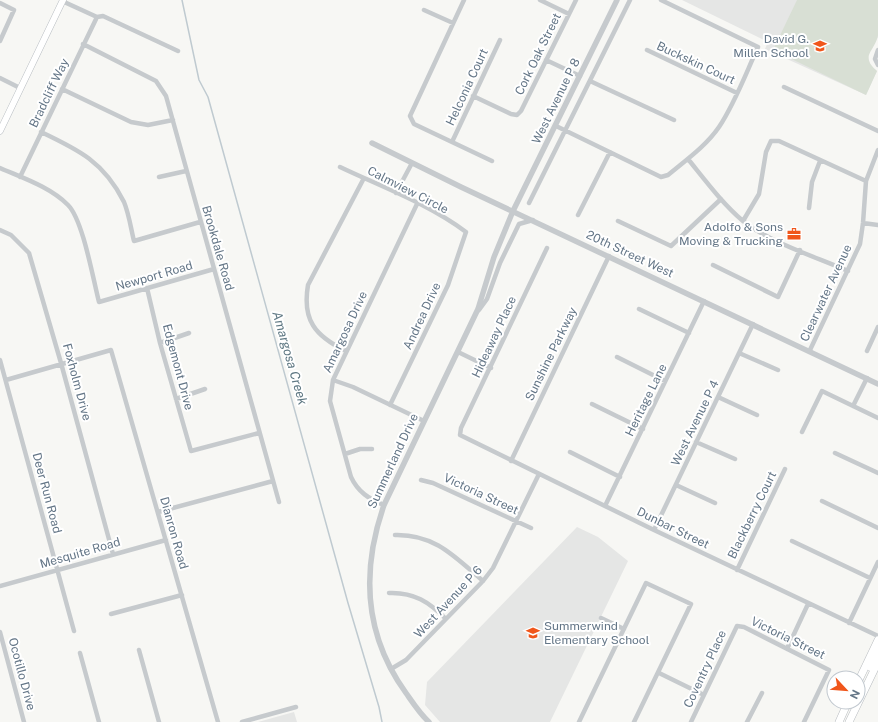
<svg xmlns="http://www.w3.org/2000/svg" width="878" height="722" font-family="'Public Sans',sans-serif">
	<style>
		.built { fill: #e5e6e5 }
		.garden { fill: #d8dfd4 }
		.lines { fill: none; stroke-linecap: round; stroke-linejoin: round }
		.stream { stroke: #bfcad0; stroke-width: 1.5 }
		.secondary-casing { stroke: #b8bdc2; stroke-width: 7 }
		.primary-casing { stroke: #b9bdc1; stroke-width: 8 }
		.minor { stroke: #c6cacd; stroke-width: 4.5 }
		.tertiary { stroke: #c6cacd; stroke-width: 5.5 }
		.secondary { stroke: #fff; stroke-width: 6 }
		.primary { stroke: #fff; stroke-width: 7 }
		.labels { text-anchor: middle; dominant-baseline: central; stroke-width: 4; stroke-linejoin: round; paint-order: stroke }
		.poi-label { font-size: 12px; fill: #647687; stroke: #fff; text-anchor: end }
		.street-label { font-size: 12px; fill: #647687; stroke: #fff }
		.water-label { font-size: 13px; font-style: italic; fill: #5f7883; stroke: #fff }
	</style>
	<rect width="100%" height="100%" fill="#f7f7f4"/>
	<path class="built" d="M 682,0 L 878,0 L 878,37 L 868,55 L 870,65 L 877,71 L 866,95 L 765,49 L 768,42 Z
		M 577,527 L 598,537 L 628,561 L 550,722 L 440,722 L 425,705 L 427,682 Z
		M 294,712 L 297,722 L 258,722 Z"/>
	<path class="garden" d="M 797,0 L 878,0 C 878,11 878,24 878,35 C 875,52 859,55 877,71 L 866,95 L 773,50 Z"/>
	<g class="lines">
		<path class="stream" d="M 182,0 L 199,80 L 208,97 L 348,603 L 379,707 L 382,722"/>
		<g class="secondary-casing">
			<path id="secondary" d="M 0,131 L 63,0"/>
		</g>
		<g class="primary-casing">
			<path id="primary" d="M 870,667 L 878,651
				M 858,682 L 878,640
				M 839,722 L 848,702
				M 849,722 L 878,662"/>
		</g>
		<path class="minor" d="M 464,0 L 410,116 L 414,124 L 492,161
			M 540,0 L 569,14
			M 62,1 L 97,17
			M 0,3 L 14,10 L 0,41
			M 424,10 L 453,23
			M 97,17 L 103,16 L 178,51
			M 83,44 L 156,81 L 166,96 L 279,502
			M 647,50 L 737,93
			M 878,50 L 875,59 L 878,65
			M 546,60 L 580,76
			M 0,78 L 20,88
			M 590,81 L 674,120
			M 784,87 L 878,131
			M 62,89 L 131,122 L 148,125 L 173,120
			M 473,96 L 511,114 L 517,115 L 521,111 L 576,0
			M 556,126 L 661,177 L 668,175 C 686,160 706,146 719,127 C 735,103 746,73 758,47 L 661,0
			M 41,132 C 79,150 104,162 124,202 C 129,214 131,229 134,241 L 200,222
			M 452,142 L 500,40
			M 688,159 C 705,180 722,203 743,221 C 769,242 816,257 848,271
			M 340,167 C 382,187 429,204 466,232 L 448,285 L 390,405
			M 0,168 C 23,178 50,187 68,205 C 83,220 93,279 99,302 L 214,269
			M 20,177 L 97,17
			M 159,177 L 186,171
			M 396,193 L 412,163
			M 529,203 L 630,0
			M 809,208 L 812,182 L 820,161
			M 578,215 L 610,152
			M 618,221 L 671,246 L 721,199
			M 743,221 L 759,194 L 766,152 L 771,141 L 779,141 L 866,181
			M 863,223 L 878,225
			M 0,230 L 11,235 L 29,253 L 61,363 L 113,554
			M 547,248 L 461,428 L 460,435 L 654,530 L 878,636
			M 713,265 L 778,297 L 800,250
			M 147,288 L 160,343 L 191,451 L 259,433
			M 639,309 L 689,333
			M 479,310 L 487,299 L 500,263 L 519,224 L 533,220
			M 160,343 L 189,333
			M 810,350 L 860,244 L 863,223 L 866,181 L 878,150
			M 346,351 C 315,336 302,320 308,285 L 364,178
			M 867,351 L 878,327
			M 458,352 L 491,368
			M 739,353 L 778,370
			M 617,357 L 665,381
			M 0,360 L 74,631
			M 6,380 L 111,350 L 218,722
			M 333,380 L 353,387 L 424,421
			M 718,397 L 757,415
			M 176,399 L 205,389
			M 592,404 L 643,429
			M 853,406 L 867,378
			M 802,432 L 822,391 L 878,418
			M 696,442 L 735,459
			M 570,452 L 620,477
			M 835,453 L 878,473
			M 345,454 L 360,449 L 372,449
			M 511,461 L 609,256
			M 421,480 L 433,483 L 531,528
			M 676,485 L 715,503
			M 822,501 L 878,528
			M 384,505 C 369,499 358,492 351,477 L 330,401 L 333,380 L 417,204
			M 605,506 L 704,301
			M 158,512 L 273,481
			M 654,530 L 753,324
			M 395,535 C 435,534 455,557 483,581
			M 792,541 L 870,578
			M 737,570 L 785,469
			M 0,586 L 166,540
			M 389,593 C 414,592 429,602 446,619
			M 111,614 L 182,595
			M 601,618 L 624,629
			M 849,623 L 878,562
			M 0,632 L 24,722
			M 787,649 L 808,604
			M 139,650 L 159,722
			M 80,653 L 99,722
			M 391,669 L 406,660 L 483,581 L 493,568 L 539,474
			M 659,673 L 704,695
			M 242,722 L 296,707
			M 579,722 L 646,583 L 691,604 L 634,722
			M 691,722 L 737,626 L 744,627 L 829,670 L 804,722
			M 747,722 L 762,693"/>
		<path class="tertiary" d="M 372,143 L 461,187 L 878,384
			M 429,722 C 420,714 413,703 406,693 C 364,635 361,571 384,505 L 478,309 L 494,257 L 513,211 L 617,0"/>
		<use href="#secondary" class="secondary"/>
		<use href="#primary" class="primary"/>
	</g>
	<defs>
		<g id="school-bare" transform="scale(1.08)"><path d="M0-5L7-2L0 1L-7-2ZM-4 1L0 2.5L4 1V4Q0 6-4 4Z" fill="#f0561b" stroke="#fff" stroke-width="2.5" paint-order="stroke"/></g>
		<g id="office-bare" transform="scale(1.08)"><path d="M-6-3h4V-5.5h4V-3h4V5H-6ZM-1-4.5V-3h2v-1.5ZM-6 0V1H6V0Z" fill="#f0561b" stroke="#fff" stroke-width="2.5" paint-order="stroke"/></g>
	</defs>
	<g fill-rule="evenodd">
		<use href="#school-bare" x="820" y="46"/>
		<use href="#office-bare" x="794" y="234"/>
		<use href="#school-bare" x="533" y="633"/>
	</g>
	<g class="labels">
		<g class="poi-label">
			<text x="809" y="39">David G.<tspan x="809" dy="14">Millen School</tspan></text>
			<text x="783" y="227">Adolfo &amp; Sons<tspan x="783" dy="14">Moving &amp; Trucking</tspan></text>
			<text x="544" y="626" text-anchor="start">Summerwind<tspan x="544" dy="14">Elementary School</tspan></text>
		</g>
		<g class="street-label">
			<text transform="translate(538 54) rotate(-64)">Cork Oak Street</text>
			<text transform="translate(696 63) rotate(25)">Buckskin Court</text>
			<text transform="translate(467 87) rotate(-65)">Helconia Court</text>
			<text transform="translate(49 93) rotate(-64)">Bradcliff Way</text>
			<text transform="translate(556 101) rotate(-64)">West Avenue P 8</text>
			<text transform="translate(408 190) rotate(27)">Calmview Circle</text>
			<text transform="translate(218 248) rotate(74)">Brookdale Road</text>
			<text transform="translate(630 254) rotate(25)">20th Street West</text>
			<text transform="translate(154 276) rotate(-16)">Newport Road</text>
			<text transform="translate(826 293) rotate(-65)">Clearwater Avenue</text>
			<text transform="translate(422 316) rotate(-65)">Andrea Drive</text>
			<text transform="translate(345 332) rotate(-65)">Amargosa Drive</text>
			<text transform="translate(494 337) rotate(-65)">Hideaway Place</text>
			<text transform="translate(551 354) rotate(-64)">Sunshine Parkway</text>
			<text transform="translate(178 367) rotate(75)">Edgemont Drive</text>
			<text transform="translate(77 382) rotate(75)">Foxholm Drive</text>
			<text transform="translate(646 400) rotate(-64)">Heritage Lane</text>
			<text transform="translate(695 423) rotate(-64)">West Avenue P 4</text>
			<text transform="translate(393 461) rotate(-65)">Summerland Drive</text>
			<text transform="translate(47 493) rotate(75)">Deer Run Road</text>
			<text transform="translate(481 494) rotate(25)">Victoria Street</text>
			<text transform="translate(752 515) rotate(-64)">Blackberry Court</text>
			<text transform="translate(673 528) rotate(26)">Dunbar Street</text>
			<text transform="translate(174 533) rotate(74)">Dianron Road</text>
			<text transform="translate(80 553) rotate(-16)">Mesquite Road</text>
			<text transform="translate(448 602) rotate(-47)">West Avenue P 6</text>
			<text transform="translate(788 638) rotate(26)">Victoria Street</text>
			<text transform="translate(705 669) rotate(-65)">Coventry Place</text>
			<text transform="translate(22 674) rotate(75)">Ocotillo Drive</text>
		</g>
		<g class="water-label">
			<text transform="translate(290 358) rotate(74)">Amargosa Creek</text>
		</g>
	</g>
	<g transform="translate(846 690) rotate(116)"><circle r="19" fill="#ffffff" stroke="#c1c8cf"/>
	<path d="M0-3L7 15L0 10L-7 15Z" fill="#f0561b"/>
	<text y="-6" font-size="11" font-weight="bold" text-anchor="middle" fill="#647687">N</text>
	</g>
</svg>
